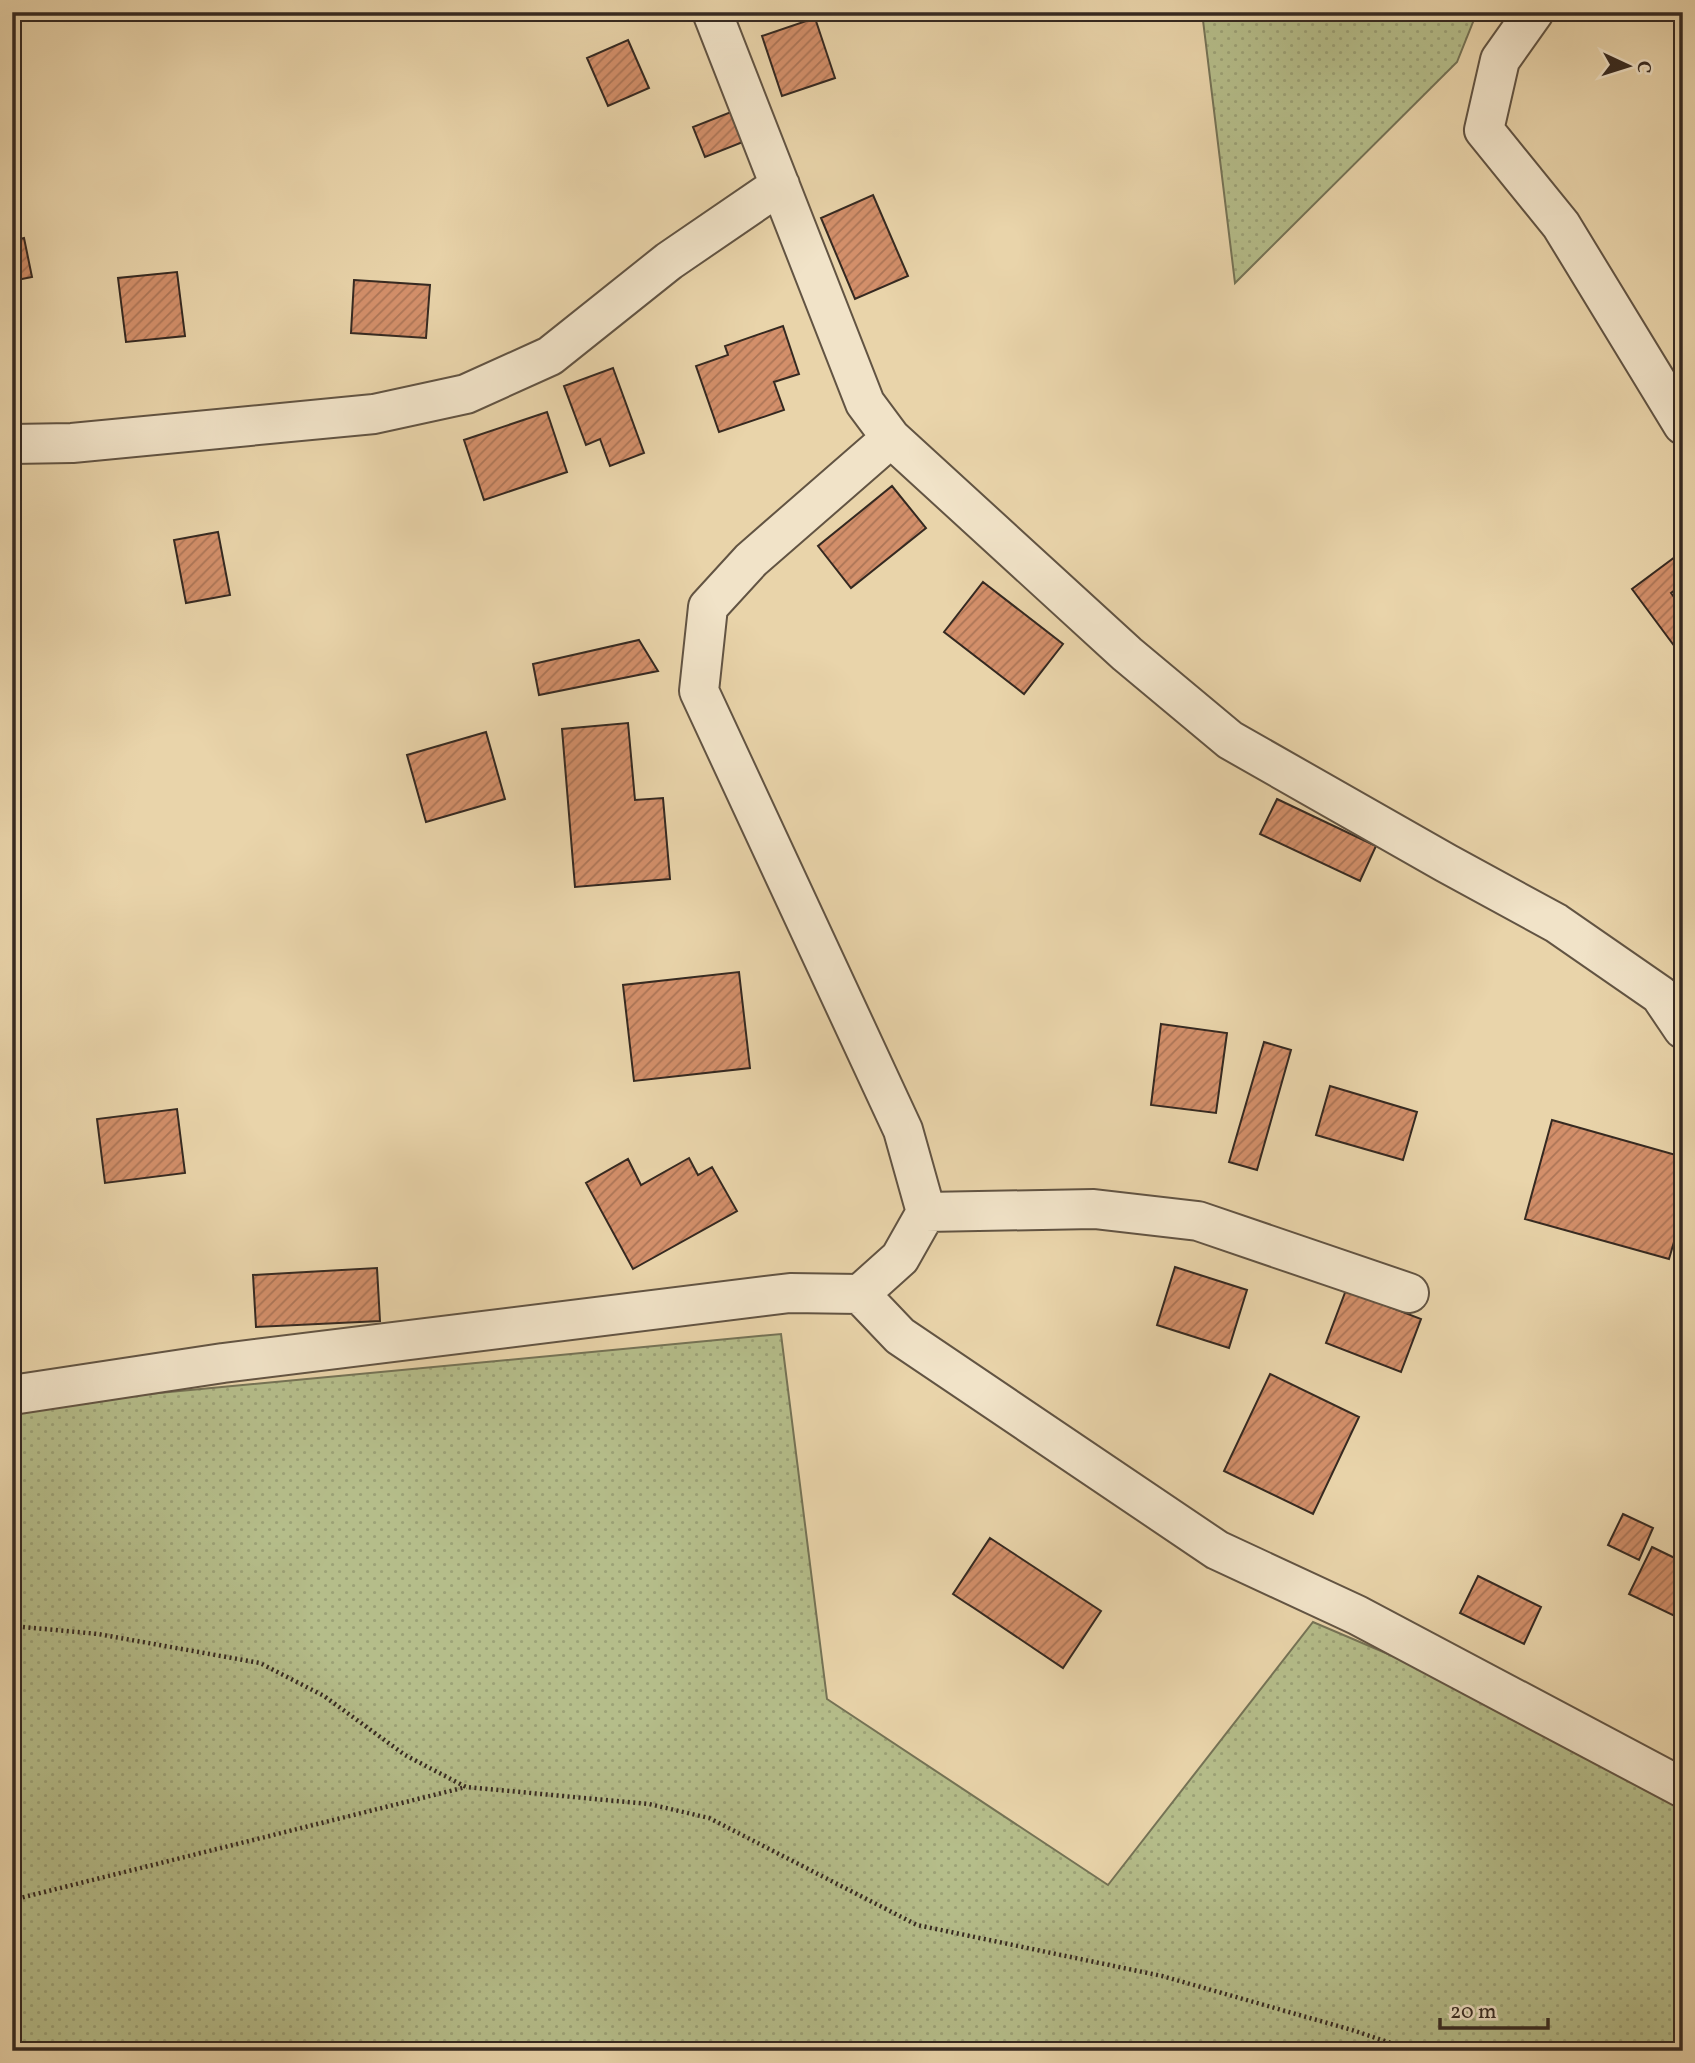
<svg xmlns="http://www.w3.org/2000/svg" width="1695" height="2063" font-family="Vollkorn,serif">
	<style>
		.grass { fill: url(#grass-dots); stroke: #757356; stroke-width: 2 }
		.building { fill: url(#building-hatch); stroke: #352921; stroke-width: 2 }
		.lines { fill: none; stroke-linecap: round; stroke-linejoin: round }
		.minor-casing { stroke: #625443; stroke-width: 42 }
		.path { stroke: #352921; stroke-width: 4.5; stroke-dasharray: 2 3.5; stroke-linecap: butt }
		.minor { stroke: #f1e3c8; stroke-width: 38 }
	</style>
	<defs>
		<pattern id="grass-dots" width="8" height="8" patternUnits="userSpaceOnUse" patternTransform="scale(1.75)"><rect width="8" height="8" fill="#b5bd8a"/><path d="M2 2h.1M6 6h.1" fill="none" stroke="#9ca277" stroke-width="1.8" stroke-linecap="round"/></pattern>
		<pattern id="building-hatch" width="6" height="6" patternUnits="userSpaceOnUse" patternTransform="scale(1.75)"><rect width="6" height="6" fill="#d38f6a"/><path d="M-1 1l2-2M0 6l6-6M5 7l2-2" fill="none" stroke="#ac7557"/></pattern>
	</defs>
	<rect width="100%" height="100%" fill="#e9d4aa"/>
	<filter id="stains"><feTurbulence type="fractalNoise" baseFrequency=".00286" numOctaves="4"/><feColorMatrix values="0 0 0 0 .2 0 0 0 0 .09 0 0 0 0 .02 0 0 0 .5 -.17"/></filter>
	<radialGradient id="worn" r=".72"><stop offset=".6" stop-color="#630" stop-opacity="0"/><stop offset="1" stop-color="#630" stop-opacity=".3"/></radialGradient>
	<path class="grass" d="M 1202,12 L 1477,12 L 1457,62 L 1235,283 Z
		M 781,1334 L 827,1699 L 1108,1885 L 1313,1622 L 1503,1703 L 1683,1808 L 1683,2051 L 12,2051 L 12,1407 Z"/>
	<path class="building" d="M 815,18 L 835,78 L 782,96 L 762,36 Z
		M 628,40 L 649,88 L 608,106 L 587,58 Z
		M 731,112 L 743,142 L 705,157 L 693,127 Z
		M 873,195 L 908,276 L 855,299 L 821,218 Z
		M 24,238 L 32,277 L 12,281 L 12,241 Z
		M 177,272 L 185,336 L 126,342 L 118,278 Z
		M 354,280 L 430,285 L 426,338 L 351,333 Z
		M 783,326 L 799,374 L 774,382 L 784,410 L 719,432 L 696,366 L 728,355 L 725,346 Z
		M 613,368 L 644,453 L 610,466 L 600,439 L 586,445 L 564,386 Z
		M 547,412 L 567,472 L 484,500 L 464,440 Z
		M 892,486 L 926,528 L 851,588 L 818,546 Z
		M 218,532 L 230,595 L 186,603 L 174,540 Z
		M 1683,551 L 1683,584 L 1671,593 L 1683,609 L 1683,648 L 1678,651 L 1632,589 Z
		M 983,582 L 1063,644 L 1024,694 L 944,632 Z
		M 639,640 L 658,671 L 539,695 L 533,664 Z
		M 628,723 L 635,800 L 663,798 L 670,879 L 575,887 L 562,729 Z
		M 486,732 L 505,799 L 426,822 L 407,755 Z
		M 1277,799 L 1376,846 L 1360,881 L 1260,834 Z
		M 739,972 L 750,1068 L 634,1081 L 623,985 Z
		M 1161,1024 L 1227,1033 L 1216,1113 L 1151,1105 Z
		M 1264,1042 L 1291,1050 L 1257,1170 L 1229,1162 Z
		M 1330,1086 L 1417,1112 L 1403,1160 L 1316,1135 Z
		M 177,1109 L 185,1173 L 105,1183 L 97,1119 Z
		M 1552,1120 L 1683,1157 L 1683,1211 L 1669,1259 L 1525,1219 Z
		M 689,1158 L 698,1175 L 712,1167 L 737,1211 L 633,1269 L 586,1183 L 628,1159 L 641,1185 Z
		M 1175,1267 L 1247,1290 L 1229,1348 L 1157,1325 Z
		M 377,1268 L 380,1321 L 256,1327 L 253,1275 Z
		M 1346,1290 L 1421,1319 L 1401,1372 L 1326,1343 Z
		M 1270,1374 L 1359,1417 L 1313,1514 L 1224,1471 Z
		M 1623,1514 L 1653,1528 L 1639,1560 L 1608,1545 Z
		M 990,1538 L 1101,1611 L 1063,1668 L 953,1594 Z
		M 1652,1547 L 1683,1562 L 1683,1620 L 1629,1594 Z
		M 1478,1576 L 1541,1607 L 1524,1644 L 1460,1613 Z"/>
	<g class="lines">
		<g class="minor-casing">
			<path id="minor" d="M 1534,12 L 1500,60 L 1484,130 L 1561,225 L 1683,425
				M 891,438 L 1127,654 L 1230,740 L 1446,863 L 1556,923 L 1660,995 L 1683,1029
				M 12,444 L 72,443 L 374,414 L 466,394 L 550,356 L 669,261 L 780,185
				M 926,1212 L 1094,1209 L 1198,1221 L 1409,1293
				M 860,1294 L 900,1336 L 1217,1550 L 1357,1615 L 1683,1788
				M 12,1395 L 223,1363 L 790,1293 L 860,1294 L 900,1258 L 926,1212 L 903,1130 L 699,691 L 708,607 L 751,560 L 891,438 L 865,403 L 712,12"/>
		</g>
		<path class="path" d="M 12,1626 L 98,1634 L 260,1663 L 324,1696 L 405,1755 L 466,1787 L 649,1804 L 709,1818 L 917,1925 L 1162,1976 L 1352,2030 L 1415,2051
			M 12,1900 L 466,1787"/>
		<use href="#minor" class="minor"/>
	</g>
	<rect width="1695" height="2063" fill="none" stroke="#e9d4aa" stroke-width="42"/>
	<rect x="14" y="14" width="1667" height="2035" fill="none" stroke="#352921" stroke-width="3.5"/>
	<rect x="21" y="21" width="1653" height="2021" fill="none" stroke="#352921" stroke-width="2"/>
	<g transform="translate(1628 66) rotate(94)" stroke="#f1e3c8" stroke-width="5" paint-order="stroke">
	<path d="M0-5L12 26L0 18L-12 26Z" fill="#352921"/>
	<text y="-10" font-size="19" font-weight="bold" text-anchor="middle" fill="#352921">С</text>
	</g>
	<path d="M1440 2018v10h108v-10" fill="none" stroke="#352921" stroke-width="3.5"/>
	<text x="1450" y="2018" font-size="21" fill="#352921" stroke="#f1e3c8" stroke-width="5" paint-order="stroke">20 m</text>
	<rect width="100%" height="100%" filter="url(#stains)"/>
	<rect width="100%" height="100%" fill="url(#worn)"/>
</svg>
